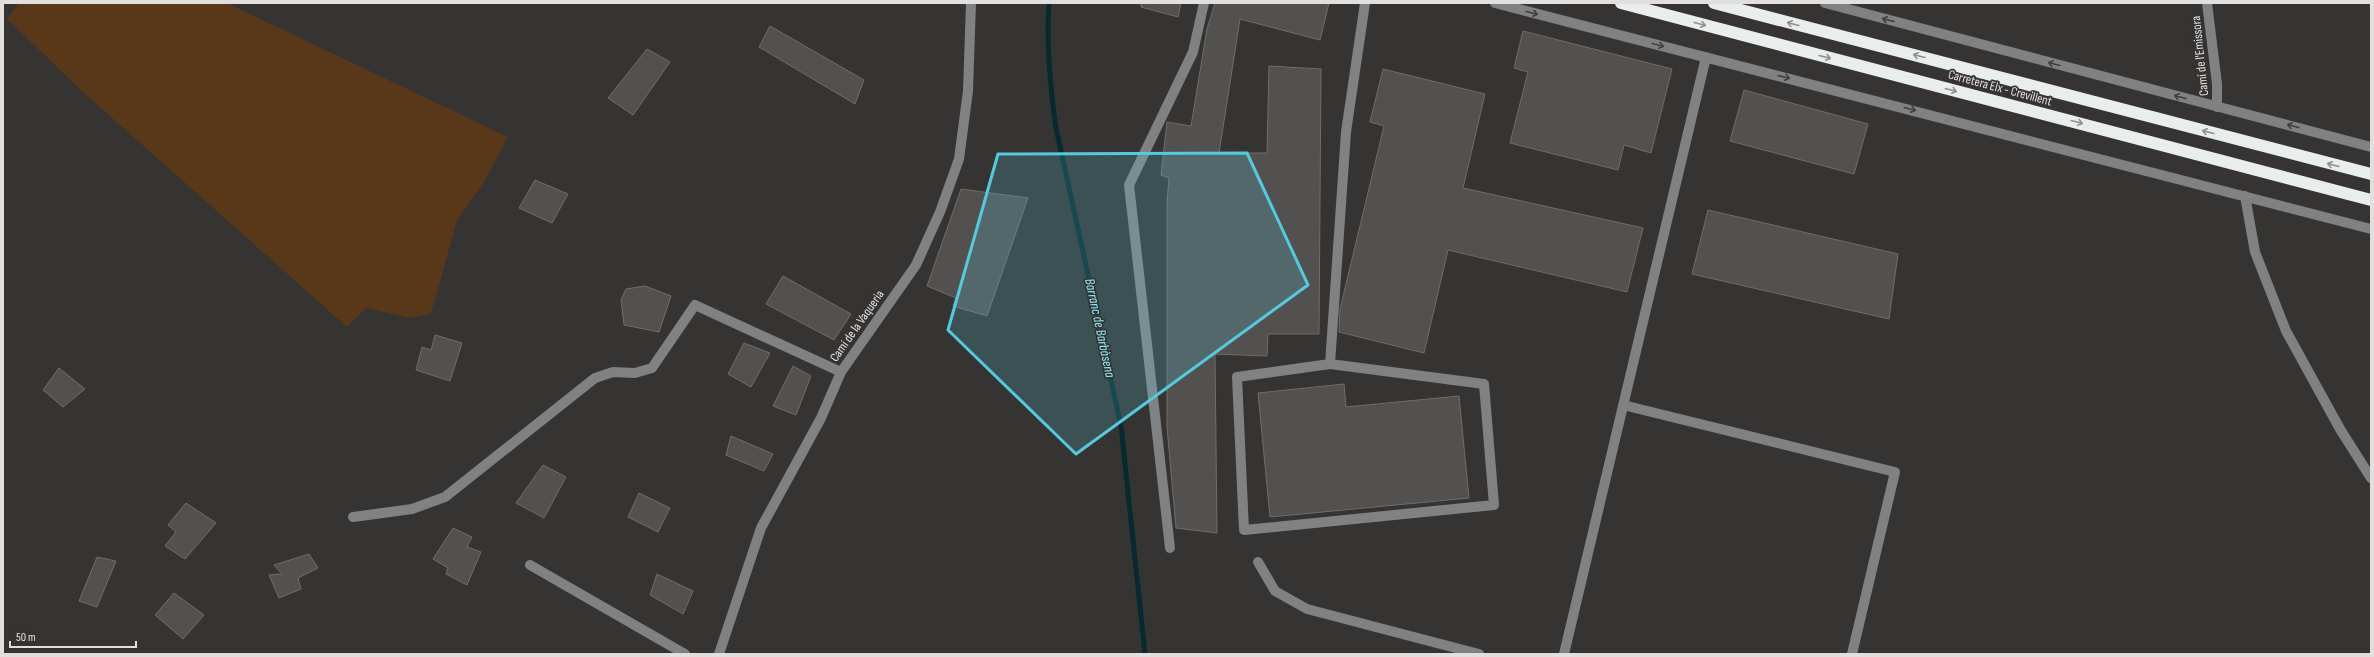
<svg xmlns="http://www.w3.org/2000/svg" width="2374" height="657" font-family="'Sofia Sans Condensed',sans-serif">
	<style>
		.green { fill: #593719 }
		.lines { fill: none; stroke-linecap: round; stroke-linejoin: round }
		.stream { stroke: #072a30; stroke-width: 5 }
		.building { fill: #53514f; stroke: #706d6b }
		.minor { stroke: #808182; stroke-width: 10 }
		.highway { stroke: #e9eded; stroke-width: 12 }
		.oneway { stroke: #41403e }
		.oneway2 { stroke: #909090 }
		.marked { fill: #54cade; fill-opacity: 0.2; stroke: #54cade; stroke-width: 3; stroke-linejoin: round }
		.labels { text-anchor: middle; dominant-baseline: central; stroke-width: 3.5; stroke-linejoin: round; paint-order: stroke }
		.street-label { font-size: 13px; fill: #e1e0df; stroke: #363432 }
		.water-label { font-size: 14px; font-style: italic; fill: #88ebfd; stroke: #363432 }
	</style>
	<rect width="100%" height="100%" fill="#363432"/>
	<path class="green" d="M 19,3 L 227,3 L 508,137 L 484,182 L 457,220 L 431,314 L 410,318 L 366,308 L 347,327 L 84,93 L 7,19 Z"/>
	<g class="lines">
		<path class="stream" d="M 1049,3 C 1046,45 1050,86 1056,128 L 1121,426 L 1145,654"/>
	</g>
	<path class="building" d="M 1141,3 L 1181,3 L 1178,17 L 1141,7 Z
		M 1215,3 L 1329,3 L 1320,40 L 1240,19 L 1219,153 L 1267,153 L 1269,66 L 1321,69 L 1319,334 L 1268,334 L 1267,356 L 1215,354 L 1217,533 L 1176,528 L 1167,427 L 1167,204 L 1169,178 L 1161,175 L 1167,122 L 1191,126 L 1207,29 Z
		M 770,26 L 864,80 L 855,104 L 759,47 Z
		M 1523,31 L 1672,69 L 1651,153 L 1624,145 L 1618,170 L 1510,143 L 1528,72 L 1514,68 Z
		M 647,49 L 670,62 L 633,115 L 608,98 Z
		M 1383,69 L 1485,94 L 1463,188 L 1643,228 L 1627,292 L 1448,250 L 1424,353 L 1339,332 L 1340,309 L 1384,126 L 1370,122 Z
		M 1744,90 L 1868,124 L 1854,174 L 1730,141 Z
		M 535,180 L 568,194 L 552,223 L 519,208 Z
		M 961,189 L 1028,198 L 987,316 L 953,306 L 956,298 L 927,286 Z
		M 1708,210 L 1898,254 L 1889,319 L 1692,274 Z
		M 783,276 L 851,314 L 834,340 L 766,304 Z
		M 645,286 L 671,296 L 659,332 L 624,325 L 621,300 L 626,289 Z
		M 435,335 L 462,343 L 450,381 L 416,370 L 422,347 L 431,350 Z
		M 744,343 L 770,353 L 751,387 L 728,374 Z
		M 793,366 L 811,376 L 796,415 L 773,406 Z
		M 59,368 L 85,389 L 63,407 L 43,390 Z
		M 1344,384 L 1346,407 L 1459,396 L 1469,498 L 1270,517 L 1258,393 Z
		M 731,436 L 773,454 L 764,471 L 726,455 Z
		M 543,465 L 566,477 L 544,518 L 516,503 Z
		M 639,493 L 670,508 L 658,532 L 628,517 Z
		M 186,503 L 216,523 L 185,559 L 165,546 L 176,532 L 168,525 Z
		M 453,528 L 472,537 L 467,547 L 481,552 L 467,585 L 446,574 L 448,568 L 433,559 Z
		M 309,554 L 318,568 L 298,578 L 301,589 L 279,598 L 269,575 L 282,574 L 274,565 Z
		M 97,557 L 116,561 L 97,607 L 79,601 Z
		M 657,574 L 693,591 L 683,614 L 650,595 Z
		M 174,593 L 204,615 L 183,639 L 155,615 Z"/>
	<g class="lines">
		<path class="minor" d="M 1495,3 L 2371,229
			M 1825,3 L 2371,147
			M 2207,3 L 2217,84 L 2217,107
			M 2245,196 L 2255,252 L 2286,331 L 2340,429 L 2371,478
			M 1330,364 L 1484,384 L 1494,505 L 1244,530 L 1237,377 Z
			M 1330,364 L 1346,132 L 1365,3
			M 1623,405 L 1895,472 L 1852,654
			M 353,517 L 412,509 L 445,497 L 595,378 L 613,372 L 635,373 L 652,368 L 695,305 L 841,372
			M 1170,548 L 1129,185 L 1193,52 L 1204,3
			M 1258,562 L 1275,591 L 1307,609 L 1479,654
			M 530,565 L 685,654
			M 719,654 L 761,528 L 821,418 L 841,372 L 916,265 L 940,212 L 959,159 L 968,91 L 971,3
			M 1564,654 L 1706,57"/>
		<path class="highway" d="M 1621,3 L 2371,200
			M 1714,3 L 2371,174"/>
	</g>
	<defs><path id="oneway-shaft" d="M-6 0H5M1.5-3L5.5 0L1.5 3" fill="none" stroke-width="1.6" stroke-linecap="round" stroke-linejoin="round"/></defs>
	<g class="oneway">
		<use href="#oneway-shaft" transform="translate(1532 13) rotate(14)"/>
		<use href="#oneway-shaft" transform="translate(1888 20) rotate(-165)"/>
		<use href="#oneway-shaft" transform="translate(1658 45) rotate(14)"/>
		<use href="#oneway-shaft" transform="translate(2054 64) rotate(-165)"/>
		<use href="#oneway-shaft" transform="translate(1784 77) rotate(14)"/>
		<use href="#oneway-shaft" transform="translate(2180 97) rotate(-165)"/>
		<use href="#oneway-shaft" transform="translate(1910 109) rotate(14)"/>
		<use href="#oneway-shaft" transform="translate(2293 126) rotate(-165)"/>
	</g>
	<g class="oneway2">
		<use href="#oneway-shaft" transform="translate(1700 24) rotate(15)"/>
		<use href="#oneway-shaft" transform="translate(1793 24) rotate(-165)"/>
		<use href="#oneway-shaft" transform="translate(1919 56) rotate(-165)"/>
		<use href="#oneway-shaft" transform="translate(1825 57) rotate(15)"/>
		<use href="#oneway-shaft" transform="translate(1951 90) rotate(15)"/>
		<use href="#oneway-shaft" transform="translate(2077 122) rotate(15)"/>
		<use href="#oneway-shaft" transform="translate(2208 132) rotate(-165)"/>
		<use href="#oneway-shaft" transform="translate(2333 165) rotate(-165)"/>
	</g>
	<path class="marked" d="M 1247,153 L 1308,285 L 1076,454 L 948,330 L 998,154 Z"/>
	<g class="labels">
		<g class="street-label">
			<text transform="translate(2200 56) rotate(-96)">Camí de l'Emissora</text>
			<text transform="translate(2000 88) rotate(15)">Carretera Elx - Crevillent</text>
			<text transform="translate(857 326) rotate(-55)">Camí de la Vaqueria</text>
		</g>
		<g class="water-label">
			<text transform="translate(1100 328) rotate(78)">Barranc de Barbàsena</text>
		</g>
	</g>
	<rect width="2374" height="657" fill="none" stroke="#e1e0df" stroke-width="8"/>
	<path d="M10 641v6h126v-6" fill="none" stroke="#e1e0df" stroke-width="2"/>
	<text x="16" y="641" font-size="12" fill="#e1e0df" stroke="#363432" stroke-width="3" paint-order="stroke">50 m</text>
</svg>
